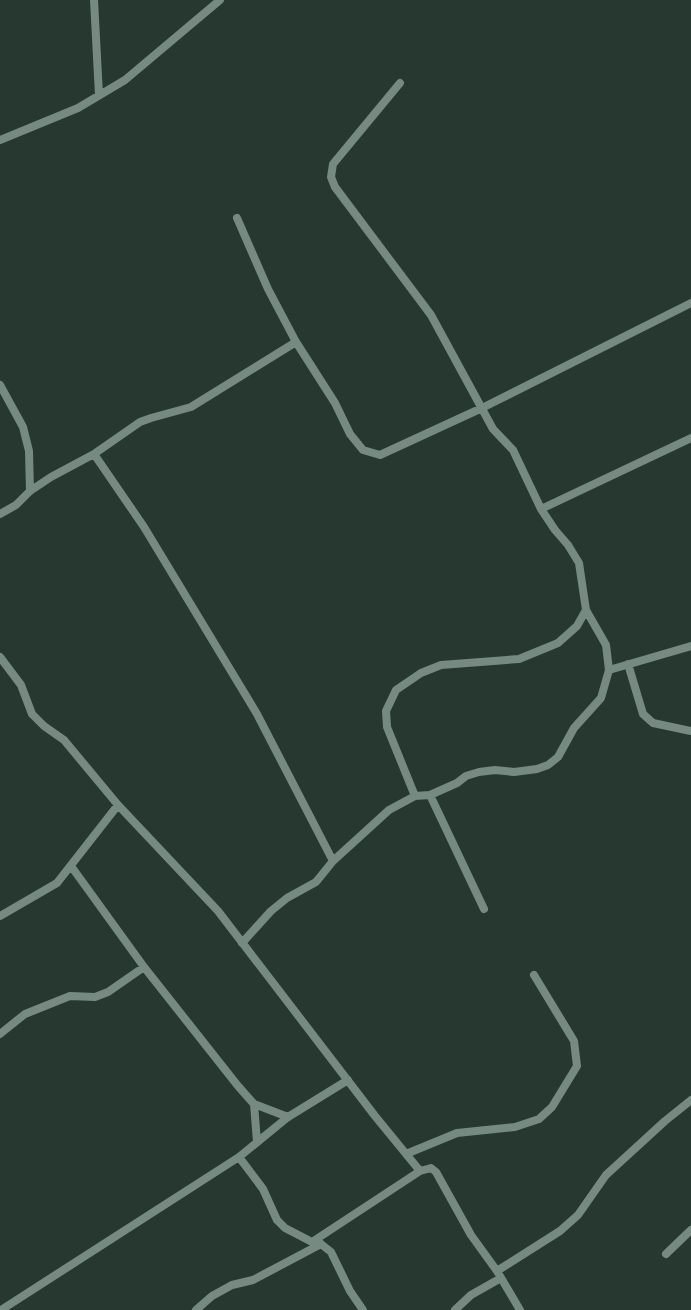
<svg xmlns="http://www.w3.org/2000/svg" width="691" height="1310" font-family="Georgia,serif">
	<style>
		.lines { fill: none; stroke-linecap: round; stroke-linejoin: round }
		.minor { stroke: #778a82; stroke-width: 8 }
	</style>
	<rect width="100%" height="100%" fill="#273831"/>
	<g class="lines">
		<path class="minor" d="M 94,0 L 99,95
			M 0,140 L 78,108 L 125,80 L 220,0
			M 237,218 L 268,289 L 296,342 L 335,403 L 350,434 L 363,450 L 380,455 L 482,408 L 691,303
			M 0,385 L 23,427 L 29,451 L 30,491
			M 94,454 L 144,527 L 257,714 L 333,861
			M 541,509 L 691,438
			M 0,514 L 16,505 L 30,491 L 51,477 L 94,454 L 140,422 L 151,418 L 191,407 L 296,342
			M 0,657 L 21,685 L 32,714 L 44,726 L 64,740 L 118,805 L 218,911 L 375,1116 L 420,1171
			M 628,664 L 643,714 L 653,723 L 691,731
			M 609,670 L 691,646
			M 430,795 L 484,909
			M 415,796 L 387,727 L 386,711 L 396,690 L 421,673 L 441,665 L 519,659 L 558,643 L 577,626 L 586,610
			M 71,866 L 144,967 L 238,1086 L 254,1104 L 288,1117
			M 0,916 L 57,883 L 118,805
			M 242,943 L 271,911 L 287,898 L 316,882 L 333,861 L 389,810 L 415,796 L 430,795 L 457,783 L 466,776 L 479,772 L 495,770 L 514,772 L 537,769 L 548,765 L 558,757 L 574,728 L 601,698 L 609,670 L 606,645 L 586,610 L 579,563 L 568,545 L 555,530 L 541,509 L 513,450 L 493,429 L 431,315 L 335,187 L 331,177 L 333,164 L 400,83
			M 0,1034 L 25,1014 L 70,996 L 95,997 L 108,992 L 144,967
			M 254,1104 L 257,1142
			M 406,1154 L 457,1133 L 515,1127 L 539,1119 L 552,1107 L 577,1066 L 574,1041 L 534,975
			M 239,1157 L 263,1189 L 277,1220 L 285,1228 L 312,1242 L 321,1244 L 331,1252 L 350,1291 L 363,1310
			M 312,1242 L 420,1171 L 431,1168 L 436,1172 L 471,1235 L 497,1271 L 520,1310
			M 666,1254 L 691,1230
			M 497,1271 L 560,1231 L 578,1215 L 606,1175 L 665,1121 L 691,1100
			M 1,1310 L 239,1157 L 288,1117 L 348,1080
			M 196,1310 L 212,1296 L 232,1285 L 253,1280 L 321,1244
			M 455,1310 L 471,1295 L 501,1278"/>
	</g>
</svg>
